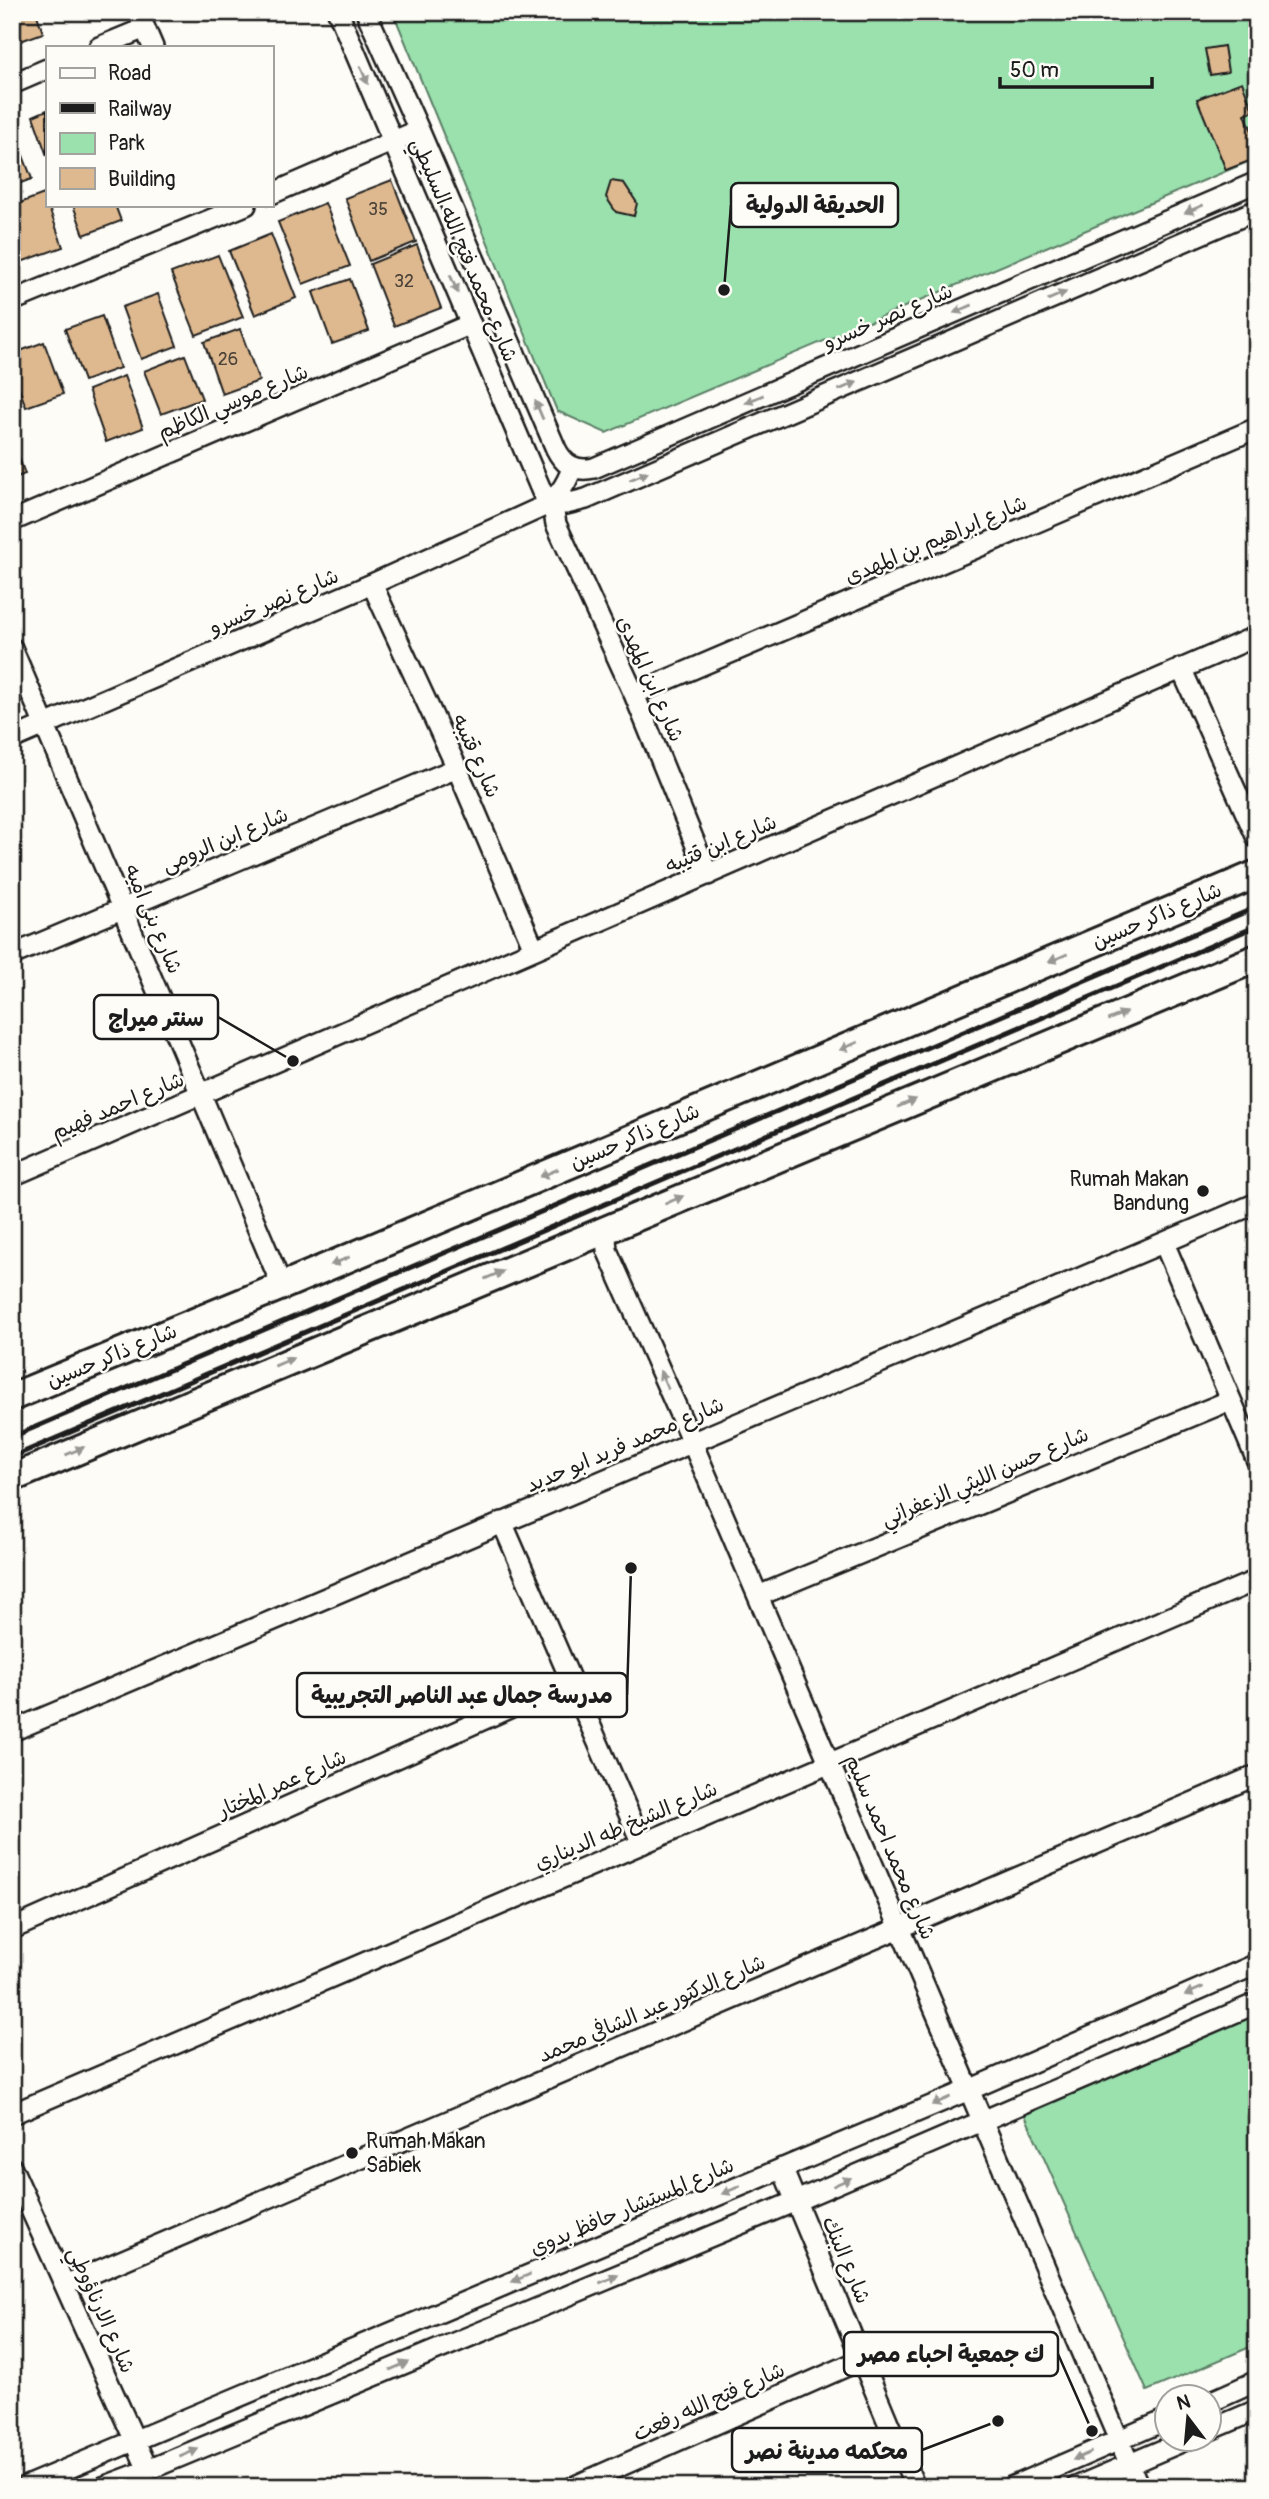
<svg xmlns="http://www.w3.org/2000/svg" width="1269" height="2499" font-family="Pangolin,'Playpen Sans Arabic',sans-serif">
	<style>
		.green { fill: #9ae1ae; stroke: #5b7e65; stroke-width: 2 }
		.building { fill: #deb98f; stroke: #1c1c1c; stroke-width: 2 }
		.lines { fill: none; stroke-linecap: round; stroke-linejoin: round }
		.minor-casing { stroke: #1c1c1c; stroke-width: 24 }
		.secondary-casing { stroke: #1c1c1c; stroke-width: 32 }
		.minor { stroke: #fdfcf7; stroke-width: 19 }
		.secondary { stroke: #fdfcf7; stroke-width: 26 }
		.rail { stroke: #1c1c1c; stroke-width: 5 }
		.oneway { fill: #989794 }
		.poi-dot { fill: #1c1c1c; stroke: #fdfcf7; stroke-width: 2.5 }
		.labels { text-anchor: middle; dominant-baseline: central; stroke-width: 5; stroke-linejoin: round; paint-order: stroke }
		.number-label { font-size: 18px; fill: #4c4339 }
		.street-label { font-size: 21px; fill: #1c1c1c; stroke: #fdfcf7 }
		.poi-label { font-size: 21px; fill: #1c1c1c; stroke: #fdfcf7; text-anchor: end }
		.leader { fill: none; stroke: #1c1c1c; stroke-width: 2.5 }
		.callout-dot { fill: #1c1c1c; stroke: #fdfcf7; stroke-width: 2.5 }
		.callout { fill: #fdfcf7; stroke: #1c1c1c; stroke-width: 2.5 }
		.callout-label { font-size: 23px; text-anchor: middle; font-weight: bold; fill: #1c1c1c }
	</style>
	<rect width="100%" height="100%" fill="#fdfcf7"/>
	<filter id="ink" filterUnits="userSpaceOnUse"><feTurbulence type="fractalNoise" baseFrequency=".0143" numOctaves="2"/><feDisplacementMap in="SourceGraphic" scale="14" xChannelSelector="R" yChannelSelector="G"/><feConvolveMatrix kernelMatrix="1 2 1 2 8 2 1 2 1" color-interpolation-filters="sRGB"/></filter>
	<g filter="url(#ink)">
		<path class="green" d="M 393,12 L 1257,12 L 1257,158 L 606,433 L 557,411 Z
			M 1257,2013 L 1257,2344 L 1147,2391 L 1024,2113 Z"/>
		<path class="building" d="M 12,12 L 36,12 L 43,33 L 12,44 Z
			M 1224,46 L 1228,72 L 1210,75 L 1205,49 Z
			M 1242,82 L 1253,111 L 1245,114 L 1257,143 L 1257,158 L 1226,170 L 1197,99 Z
			M 47,110 L 47,156 L 33,116 Z
			M 12,127 L 32,179 L 12,186 Z
			M 392,180 L 416,242 L 369,261 L 345,198 Z
			M 611,181 L 624,183 L 637,203 L 634,216 L 616,212 L 606,197 Z
			M 44,194 L 63,247 L 21,262 L 12,237 L 12,206 Z
			M 325,203 L 350,266 L 303,284 L 278,222 Z
			M 73,205 L 115,205 L 121,221 L 84,235 Z
			M 271,234 L 296,298 L 255,315 L 229,251 Z
			M 417,245 L 441,308 L 394,326 L 370,264 Z
			M 218,255 L 243,317 L 196,335 L 171,273 Z
			M 350,279 L 369,331 L 332,344 L 313,292 Z
			M 158,294 L 177,346 L 141,359 L 122,307 Z
			M 102,316 L 120,368 L 84,381 L 65,329 Z
			M 240,329 L 259,381 L 222,394 L 204,342 Z
			M 44,342 L 63,394 L 26,407 L 12,369 L 12,354 Z
			M 185,355 L 202,399 L 161,414 L 144,371 Z
			M 124,376 L 143,428 L 106,442 L 88,390 Z
			M 12,439 L 25,474 L 12,479 Z"/>
		<g class="lines">
			<g class="minor-casing">
				<path id="minor" d="M 138,12 L 153,47
					M 338,12 L 542,492 L 552,502
					M 366,12 L 419,130 L 556,449 C 564,465 576,472 594,468 L 1257,182
					M 99,47 L 145,28
					M 12,84 L 47,69
					M 271,194 L 419,130
					M 12,301 L 246,205
					M 552,502 L 566,504 L 586,499 L 1257,210
					M 552,502 L 556,524 L 634,694 L 708,875
					M 12,521 L 471,324
					M 372,584 L 457,768 L 534,949
					M 12,648 L 282,1286
					M 1181,668 L 1257,838
					M 634,694 L 1257,428
					M 12,739 L 372,584 L 540,508 C 557,499 566,486 572,468
					M 12,955 L 457,768
					M 12,1176 L 1257,636
					M 611,1226 L 606,1238 L 607,1250 L 692,1442 L 1139,2487
					M 1164,1243 L 1257,1461
					M 502,1522 L 642,1844
					M 758,1596 L 1231,1400
					M 12,1731 L 1257,1203
					M 12,1929 L 570,1681
					M 12,2114 L 1257,1580
					M 12,2168 L 148,2470
					M 782,2168 L 915,2487
					M 65,2285 L 1257,1775
					M 1210,2402 L 1257,2381
					M 1210,2430 L 1257,2410
					M 24,2487 L 969,2090 L 1257,1964
					M 103,2487 L 148,2470 L 796,2201 L 1257,2003
					M 573,2487 L 863,2359
					M 1011,2487 L 1168,2419
					M 1076,2487 L 1186,2440"/>
			</g>
			<g class="secondary-casing">
				<path id="secondary" d="M 12,1397 L 282,1286 L 1257,874
					M 12,1478 L 1257,958"/>
			</g>
			<use href="#minor" class="minor"/>
			<use href="#secondary" class="secondary"/>
			<path class="rail" d="M 12,1437 L 1257,907
				M 12,1457 L 1257,926"/>
		</g>
		<defs><path id="oneway-solid" d="M-6-.8H1V-3.2L6.5 0L1 3.2V.8H-6Z" transform="scale(1.75)"/></defs>
		<g class="oneway">
			<use href="#oneway-solid" transform="translate(364 75) rotate(67)"/>
			<use href="#oneway-solid" transform="translate(1194 209) rotate(157)"/>
			<use href="#oneway-solid" transform="translate(454 284) rotate(67)"/>
			<use href="#oneway-solid" transform="translate(1057 296) rotate(-23)"/>
			<use href="#oneway-solid" transform="translate(963 309) rotate(157)"/>
			<use href="#oneway-solid" transform="translate(848 386) rotate(-23)"/>
			<use href="#oneway-solid" transform="translate(754 399) rotate(157)"/>
			<use href="#oneway-solid" transform="translate(539 410) rotate(-113)"/>
			<use href="#oneway-solid" transform="translate(639 476) rotate(-23)"/>
			<use href="#oneway-solid" transform="translate(1058 958) rotate(157)"/>
			<use href="#oneway-solid" transform="translate(1117 1016) rotate(-23)"/>
			<use href="#oneway-solid" transform="translate(849 1046) rotate(157)"/>
			<use href="#oneway-solid" transform="translate(907 1103) rotate(-23)"/>
			<use href="#oneway-solid" transform="translate(549 1173) rotate(157)"/>
			<use href="#oneway-solid" transform="translate(674 1200) rotate(-23)"/>
			<use href="#oneway-solid" transform="translate(340 1261) rotate(157)"/>
			<use href="#oneway-solid" transform="translate(494 1275) rotate(-23)"/>
			<use href="#oneway-solid" transform="translate(284 1362) rotate(-23)"/>
			<use href="#oneway-solid" transform="translate(664 1380) rotate(-114)"/>
			<use href="#oneway-solid" transform="translate(75 1451) rotate(-23)"/>
			<use href="#oneway-solid" transform="translate(1194 1991) rotate(156)"/>
			<use href="#oneway-solid" transform="translate(941 2101) rotate(157)"/>
			<use href="#oneway-solid" transform="translate(842 2182) rotate(-24)"/>
			<use href="#oneway-solid" transform="translate(731 2190) rotate(157)"/>
			<use href="#oneway-solid" transform="translate(521 2278) rotate(157)"/>
			<use href="#oneway-solid" transform="translate(609 2279) rotate(-23)"/>
			<use href="#oneway-solid" transform="translate(399 2366) rotate(-23)"/>
			<use href="#oneway-solid" transform="translate(189 2453) rotate(-23)"/>
			<use href="#oneway-solid" transform="translate(1082 2456) rotate(157)"/>
		</g>
	</g>
	<g class="poi-dot">
		<circle cx="1203" cy="1191" r="7"/>
		<circle cx="352" cy="2153" r="7"/>
	</g>
	<g class="labels">
		<g class="number-label">
			<text x="378" y="209">35</text>
			<text x="404" y="281">32</text>
			<text x="228" y="359">26</text>
		</g>
		<g class="street-label">
			<text transform="translate(464 250) rotate(67)">شارع محمد فتح الله السليطي</text>
			<text transform="translate(888 317) rotate(-23)">شارع نصر خسرو</text>
			<text transform="translate(233 402) rotate(-23)">شارع موسي الكاظم</text>
			<text transform="translate(936 540) rotate(-23)">شارع ابراهيم بن المهدى</text>
			<text transform="translate(274 602) rotate(-23)">شارع نصر خسرو</text>
			<text transform="translate(650 679) rotate(66)">شارع ابن المهدى</text>
			<text transform="translate(476 756) rotate(66)">شارع قتيبه</text>
			<text transform="translate(225 840) rotate(-23)">شارع ابن الرومى</text>
			<text transform="translate(721 844) rotate(-23)">شارع ابن قتيبه</text>
			<text transform="translate(1157 916) rotate(-23)">شارع ذاكر حسين</text>
			<text transform="translate(153 919) rotate(67)">شارع بنى اميه</text>
			<text transform="translate(118 1106) rotate(-23)">شارع احمد فهيم</text>
			<text transform="translate(635 1137) rotate(-23)">شارع ذاكر حسين</text>
			<text transform="translate(112 1356) rotate(-22)">شارع ذاكر حسين</text>
			<text transform="translate(625 1445) rotate(-23)">شارع محمد فريد ابو حديد</text>
			<text transform="translate(985 1477) rotate(-23)">شارع حسن الليثي الزعفراني</text>
			<text transform="translate(282 1784) rotate(-24)">شارع عمر المختار</text>
			<text transform="translate(626 1826) rotate(-23)">شارع الشيخ طه الديناري</text>
			<text transform="translate(890 1847) rotate(67)">شارع محمد احمد سليم</text>
			<text transform="translate(652 2009) rotate(-23)">شارع الدكتور عبد الشافي محمد</text>
			<text transform="translate(632 2207) rotate(-23)">شارع المستشار حافظ بدوي</text>
			<text transform="translate(846 2260) rotate(67)">شارع البنك</text>
			<text transform="translate(101 2310) rotate(66)">شارع الارناؤوطي</text>
			<text transform="translate(709 2402) rotate(-24)">شارع فتح الله رفعت</text>
		</g>
		<g class="poi-label">
			<text x="1189" y="1179">Rumah Makan<tspan x="1189" dy="24">Bandung</tspan></text>
			<text x="366" y="2141" text-anchor="start">Rumah Makan<tspan x="366" dy="24">Sabiek</tspan></text>
		</g>
	</g>
	<path class="leader" d="M724 290L731 205M293 1061L218 1017M631 1568L627 1695M1092 2431L1058 2354M998 2421L922 2450"/>
	<g class="callout-dot">
		<circle cx="724" cy="290" r="7"/>
		<circle cx="293" cy="1061" r="7"/>
		<circle cx="631" cy="1568" r="7"/>
		<circle cx="1092" cy="2431" r="7"/>
		<circle cx="998" cy="2421" r="7"/>
	</g>
	<g class="callout">
		<rect x="731" y="183" width="167" height="44" rx="7"/>
		<rect x="94" y="995" width="124" height="44" rx="7"/>
		<rect x="297" y="1673" width="330" height="44" rx="7"/>
		<rect x="844" y="2332" width="214" height="44" rx="7"/>
		<rect x="732" y="2428" width="190" height="44" rx="7"/>
	</g>
	<g class="callout-label">
		<text x="815" y="213">الحديقة الدولية</text>
		<text x="156" y="1026">سنتر ميراج</text>
		<text x="462" y="1703">مدرسة جمال عبد الناصر التجريبية</text>
		<text x="951" y="2362">ك جمعية احباء مصر</text>
		<text x="827" y="2459">محكمه مدينة نصر</text>
	</g>
	<rect width="1269" height="2499" fill="none" stroke="#fdfcf7" stroke-width="42"/>
	<rect x="21" y="21" width="1227" height="2457" fill="none" stroke="#1c1c1c" stroke-width="2.5" filter="url(#ink)"/>
	<rect x="46" y="46" width="228" height="161" fill="#fdfcf7" stroke="#a3a29f" stroke-width="2"/>
	<rect x="60" y="68" width="35" height="10" fill="#fdfcf7" stroke="#a3a29f" stroke-width="2"/>
	<text x="108" y="80" font-size="21" fill="#1c1c1c">Road</text>
	<rect x="60" y="103" width="35" height="10" fill="#1c1c1c" stroke="#a3a29f" stroke-width="2"/>
	<text x="108" y="116" font-size="21" fill="#1c1c1c">Railway</text>
	<rect x="60" y="133" width="35" height="21" fill="#9ae1ae" stroke="#a3a29f" stroke-width="2"/>
	<text x="108" y="150" font-size="21" fill="#1c1c1c">Park</text>
	<rect x="60" y="168" width="35" height="21" fill="#deb98f" stroke="#a3a29f" stroke-width="2"/>
	<text x="108" y="186" font-size="21" fill="#1c1c1c">Building</text>
	<g transform="translate(1188 2418) rotate(344)"><circle r="33" fill="#fdfcf7" stroke="#a3a29f" stroke-width="2"/>
	<path d="M0-5L12 26L0 18L-12 26Z" fill="#1c1c1c"/>
	<text y="-10" font-size="19" font-weight="bold" text-anchor="middle" fill="#1c1c1c">N</text>
	</g>
	<path d="M1000 77v10h152v-10" fill="none" stroke="#1c1c1c" stroke-width="3.5"/>
	<text x="1010" y="77" font-size="21" fill="#1c1c1c" stroke="#fdfcf7" stroke-width="5" paint-order="stroke">50 m</text>
</svg>
